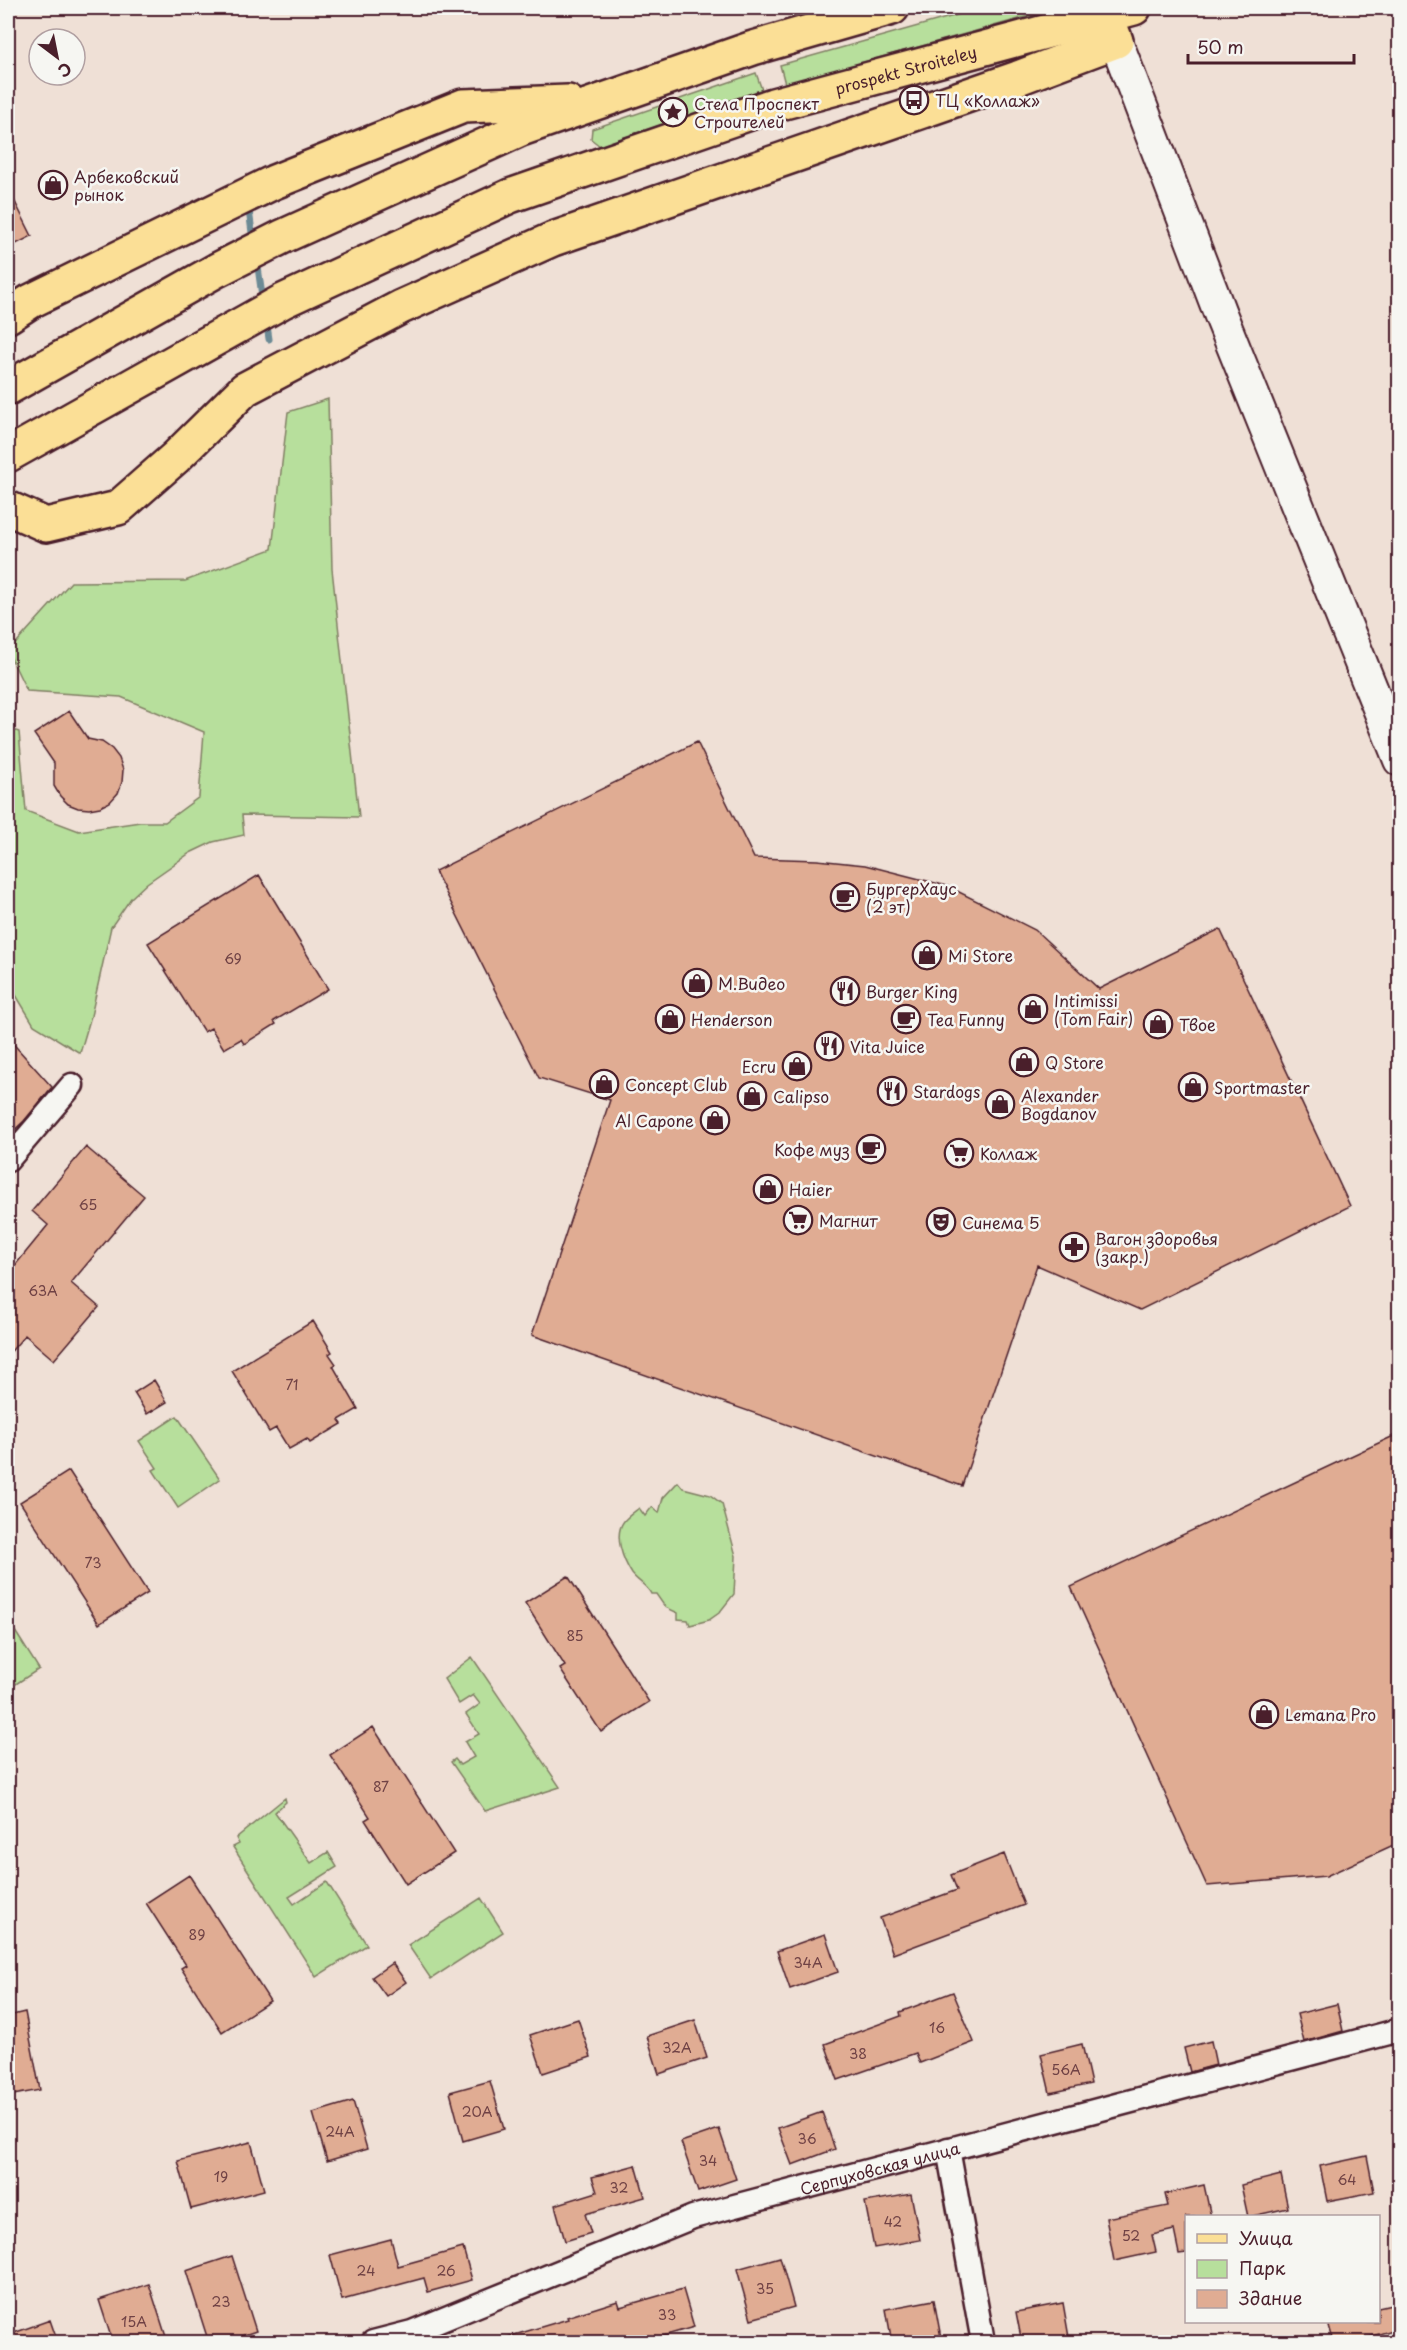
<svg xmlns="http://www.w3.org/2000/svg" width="1407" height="2350" font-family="'Playpen Sans',sans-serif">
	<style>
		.green { fill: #b7df9c; stroke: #807f64; stroke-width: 1.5 }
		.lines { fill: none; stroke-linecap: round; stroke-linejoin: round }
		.stream { stroke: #6c8a95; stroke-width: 7 }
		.building { fill: #e0ac93; stroke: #4a1f2b; stroke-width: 1.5 }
		.street-casing { stroke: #4a1f2b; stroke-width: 27 }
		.secondary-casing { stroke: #4a1f2b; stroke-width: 36 }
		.primary-casing { stroke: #4a1f2b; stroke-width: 38 }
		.street { stroke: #f6f6f2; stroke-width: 22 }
		.secondary { stroke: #f6f6f2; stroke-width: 32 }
		.primary { stroke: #fbdf96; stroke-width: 33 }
		.labels { text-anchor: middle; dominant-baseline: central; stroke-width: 5; stroke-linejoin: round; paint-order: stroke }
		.number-label { font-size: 14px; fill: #704245 }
		.street-label { font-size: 16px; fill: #4a1f2b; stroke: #f6f6f2 }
		.poi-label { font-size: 16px; fill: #4a1f2b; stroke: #f6f6f2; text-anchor: start }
	</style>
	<rect width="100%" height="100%" fill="#efe0d6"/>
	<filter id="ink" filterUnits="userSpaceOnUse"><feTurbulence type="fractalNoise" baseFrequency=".0167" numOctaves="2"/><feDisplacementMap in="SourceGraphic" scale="12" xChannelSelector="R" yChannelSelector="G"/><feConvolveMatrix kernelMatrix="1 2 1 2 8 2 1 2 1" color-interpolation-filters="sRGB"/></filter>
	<g filter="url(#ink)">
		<path class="green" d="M 982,8 L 1058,8 L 785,84 L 780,65 Z
			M 756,73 L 762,90 L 600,146 L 591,139 L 592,129 Z
			M 328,399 L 332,569 L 359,817 L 242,815 L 244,835 L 213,842 L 190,853 L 147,883 L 131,898 L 111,927 L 91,1016 L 80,1053 L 34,1025 L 8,982 L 8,728 L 19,732 L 26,811 L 79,831 L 140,822 L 165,822 L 199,797 L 204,732 L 121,697 L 27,691 L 8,652 L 71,582 L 185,581 L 272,549 L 288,412 Z
			M 177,1416 L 220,1479 L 178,1508 L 153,1470 L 157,1468 L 139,1441 Z
			M 678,1482 L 683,1488 L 710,1495 L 722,1504 L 736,1556 L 734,1594 L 719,1613 L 709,1620 L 690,1625 L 688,1620 L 678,1619 L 678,1613 L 665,1607 L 656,1594 L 651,1594 C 647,1585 638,1582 632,1574 C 623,1560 613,1535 624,1521 C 628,1516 634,1512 639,1508 L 645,1516 L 652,1507 L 659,1513 L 663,1498 Z
			M 8,1620 L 39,1669 L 8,1689 Z
			M 472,1657 L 560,1787 L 485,1811 L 451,1762 L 455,1759 L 460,1765 L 474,1757 L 465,1742 L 479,1734 L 466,1714 L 480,1704 L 473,1695 L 459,1704 L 444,1679 Z
			M 285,1798 L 286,1802 L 275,1812 L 311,1863 L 328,1852 L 337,1867 L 289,1897 L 294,1904 L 327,1882 L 367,1945 L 316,1977 L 233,1847 L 239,1844 L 236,1838 Z
			M 481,1898 L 503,1932 L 431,1979 L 408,1945 Z"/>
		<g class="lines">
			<path class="stream" d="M 249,210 L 253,240
				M 257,260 L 263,303
				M 266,319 L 269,339"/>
		</g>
		<path class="building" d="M 8,188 L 32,236 L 8,248 Z
			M 69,711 L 88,739 L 102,742 L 112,749 L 119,758 L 123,770 L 122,782 L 118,793 L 110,802 L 100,807 L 89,809 L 78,808 L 68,804 L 60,796 L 54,786 L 54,763 L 34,734 Z
			M 697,742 L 754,858 L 817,860 L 865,865 L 947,886 L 1035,930 L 1099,989 L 1220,929 L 1350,1206 L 1140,1310 L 1037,1265 L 962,1486 L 532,1335 L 610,1100 L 539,1078 L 435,871 Z
			M 259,875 L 328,989 L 274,1021 L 276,1024 L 244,1044 L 241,1039 L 224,1049 L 211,1028 L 204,1032 L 148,943 Z
			M 8,1038 L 52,1087 L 24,1121 L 8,1136 Z
			M 86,1147 L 144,1196 L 71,1283 L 99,1307 L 54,1360 L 25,1335 L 8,1355 L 8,1274 L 48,1225 L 32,1211 Z
			M 313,1321 L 332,1352 L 329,1354 L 336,1364 L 333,1366 L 358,1409 L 339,1420 L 342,1424 L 310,1443 L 307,1439 L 289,1449 L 276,1428 L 269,1432 L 232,1371 Z
			M 154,1380 L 167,1402 L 147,1414 L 134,1393 Z
			M 1400,1433 L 1400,1842 L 1326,1876 L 1207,1886 L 1071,1587 Z
			M 69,1471 L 148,1593 L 99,1624 L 20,1502 Z
			M 568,1576 L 649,1702 L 601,1732 L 560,1669 L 565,1666 L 525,1603 Z
			M 373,1727 L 454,1853 L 406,1884 L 365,1820 L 370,1817 L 330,1755 Z
			M 1004,1854 L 1024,1905 L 893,1954 L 880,1918 L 957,1890 L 951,1875 Z
			M 189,1875 L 270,2001 L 222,2032 L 181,1968 L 186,1965 L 146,1903 Z
			M 825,1934 L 838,1972 L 790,1989 L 777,1951 Z
			M 392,1963 L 406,1982 L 386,1996 L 372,1977 Z
			M 953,1992 L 974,2042 L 920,2063 L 916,2053 L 838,2080 L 825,2044 L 901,2016 L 900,2012 Z
			M 1337,2004 L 1343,2031 L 1304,2042 L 1297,2014 Z
			M 25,2012 L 40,2090 L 8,2096 L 8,2016 Z
			M 578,2019 L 591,2057 L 543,2073 L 530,2035 Z
			M 695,2020 L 707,2058 L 659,2074 L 647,2036 Z
			M 1211,2041 L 1216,2065 L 1190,2072 L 1184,2048 Z
			M 1082,2044 L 1091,2084 L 1050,2093 L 1041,2054 Z
			M 490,2081 L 504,2129 L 463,2141 L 450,2092 Z
			M 353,2101 L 367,2149 L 327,2161 L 313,2113 Z
			M 822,2112 L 835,2149 L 792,2165 L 778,2128 Z
			M 719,2129 L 736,2179 L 698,2192 L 681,2142 Z
			M 251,2142 L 264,2190 L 191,2209 L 178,2161 Z
			M 1367,2156 L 1374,2192 L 1327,2201 L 1320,2166 Z
			M 636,2165 L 645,2197 L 585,2214 L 591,2233 L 565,2241 L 555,2205 L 597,2192 L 592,2177 Z
			M 1281,2175 L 1288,2208 L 1248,2217 L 1241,2185 Z
			M 1204,2185 L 1211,2217 L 1186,2217 L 1186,2253 L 1179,2254 L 1174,2230 L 1152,2235 L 1156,2252 L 1114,2261 L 1106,2218 L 1168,2206 L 1165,2194 Z
			M 911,2194 L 920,2240 L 874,2248 L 865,2202 Z
			M 391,2239 L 398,2266 L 463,2248 L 472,2280 L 428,2292 L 424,2278 L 342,2300 L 330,2255 Z
			M 232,2256 L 256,2331 L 221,2343 L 209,2343 L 186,2271 Z
			M 780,2257 L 794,2307 L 751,2319 L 737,2269 Z
			M 149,2284 L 168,2343 L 113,2343 L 99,2300 Z
			M 683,2289 L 694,2327 L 639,2343 L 505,2343 L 504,2338 L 568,2319 L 567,2317 L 618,2301 L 620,2307 Z
			M 934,2300 L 942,2343 L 892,2343 L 886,2309 Z
			M 1063,2303 L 1070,2343 L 1022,2343 L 1016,2312 Z
			M 1396,2304 L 1400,2328 L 1348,2343 L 1334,2343 L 1328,2322 L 1378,2322 L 1378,2308 Z
			M 50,2320 L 58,2343 L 8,2343 L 8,2335 Z"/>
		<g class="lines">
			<g class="street-casing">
				<g id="street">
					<path d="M 8,1160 L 72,1085"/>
					<path d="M 948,2149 L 983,2342"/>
					<path id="s1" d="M 373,2342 L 412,2332 L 693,2217 L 1400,2030"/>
				</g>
			</g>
			<g class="secondary-casing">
				<path id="secondary" d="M 1116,41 L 1221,316 L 1400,760"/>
			</g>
			<g class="primary-casing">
				<g id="primary">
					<path d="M 8,316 L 31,301 L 274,182 L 463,106 L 568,102"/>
					<path d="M 8,388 L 217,270 L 284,236 L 521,129 L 753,48 L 892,8"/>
					<path id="s2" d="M 8,455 L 283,301 L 510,196 L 773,105 L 1134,8"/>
					<path d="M 8,508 L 46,525 L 118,508 L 176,457 L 245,389 L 401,307 L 553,239 L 1018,78 L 1116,41 L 1106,15"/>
				</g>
			</g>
			<use href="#street" class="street"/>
			<use href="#secondary" class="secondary"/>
			<use href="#primary" class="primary"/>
		</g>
	</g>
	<defs>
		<g id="bus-ring" transform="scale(1.5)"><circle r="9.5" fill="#f6f6f2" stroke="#4a1f2b" stroke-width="1.5"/><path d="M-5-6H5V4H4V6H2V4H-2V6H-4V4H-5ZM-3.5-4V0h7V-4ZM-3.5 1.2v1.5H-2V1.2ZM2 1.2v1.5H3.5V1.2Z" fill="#4a1f2b"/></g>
		<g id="sight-ring" transform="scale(1.5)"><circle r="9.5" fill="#f6f6f2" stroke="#4a1f2b" stroke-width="1.5"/><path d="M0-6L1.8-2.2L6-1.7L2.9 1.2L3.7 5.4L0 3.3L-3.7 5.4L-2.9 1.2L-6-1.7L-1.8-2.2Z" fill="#4a1f2b"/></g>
		<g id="shop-ring" transform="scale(1.5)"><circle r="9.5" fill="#f6f6f2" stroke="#4a1f2b" stroke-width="1.5"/><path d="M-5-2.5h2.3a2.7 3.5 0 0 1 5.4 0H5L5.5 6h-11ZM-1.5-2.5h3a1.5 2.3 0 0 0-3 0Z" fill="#4a1f2b"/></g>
		<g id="cafe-ring" transform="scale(1.5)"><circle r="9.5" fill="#f6f6f2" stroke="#4a1f2b" stroke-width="1.5"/><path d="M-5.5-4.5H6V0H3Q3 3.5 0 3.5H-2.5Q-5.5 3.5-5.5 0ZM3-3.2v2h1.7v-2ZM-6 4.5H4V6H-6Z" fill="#4a1f2b"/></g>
		<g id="restaurant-ring" transform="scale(1.5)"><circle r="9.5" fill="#f6f6f2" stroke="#4a1f2b" stroke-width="1.5"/><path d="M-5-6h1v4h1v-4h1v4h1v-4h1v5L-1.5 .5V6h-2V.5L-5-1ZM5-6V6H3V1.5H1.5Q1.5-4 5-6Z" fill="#4a1f2b"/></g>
		<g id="supermarket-ring" transform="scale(1.5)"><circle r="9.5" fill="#f6f6f2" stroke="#4a1f2b" stroke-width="1.5"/><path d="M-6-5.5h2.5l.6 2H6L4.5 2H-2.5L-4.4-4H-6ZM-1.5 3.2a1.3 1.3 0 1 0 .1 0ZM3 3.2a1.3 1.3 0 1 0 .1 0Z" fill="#4a1f2b"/></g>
		<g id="theatre-ring" transform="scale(1.5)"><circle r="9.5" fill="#f6f6f2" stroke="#4a1f2b" stroke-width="1.5"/><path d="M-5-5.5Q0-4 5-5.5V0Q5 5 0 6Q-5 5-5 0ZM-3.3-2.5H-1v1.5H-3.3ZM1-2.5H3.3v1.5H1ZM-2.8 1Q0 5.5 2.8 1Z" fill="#4a1f2b"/></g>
		<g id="pharmacy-ring" transform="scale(1.5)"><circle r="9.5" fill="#f6f6f2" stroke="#4a1f2b" stroke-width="1.5"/><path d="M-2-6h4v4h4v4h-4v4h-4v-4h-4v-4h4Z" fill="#4a1f2b"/></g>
	</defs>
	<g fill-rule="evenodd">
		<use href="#bus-ring" x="914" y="100"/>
		<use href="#sight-ring" x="673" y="112"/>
		<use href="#shop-ring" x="53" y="185"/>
		<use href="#cafe-ring" x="845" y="897"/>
		<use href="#shop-ring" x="927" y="955"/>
		<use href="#shop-ring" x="697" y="983"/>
		<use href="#restaurant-ring" x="845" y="991"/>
		<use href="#shop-ring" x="1033" y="1009"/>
		<use href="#shop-ring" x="670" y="1019"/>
		<use href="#cafe-ring" x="906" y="1019"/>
		<use href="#shop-ring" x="1158" y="1024"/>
		<use href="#restaurant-ring" x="829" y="1046"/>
		<use href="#shop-ring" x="1024" y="1062"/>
		<use href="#shop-ring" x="797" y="1066"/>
		<use href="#shop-ring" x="604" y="1084"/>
		<use href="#shop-ring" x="1193" y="1087"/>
		<use href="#restaurant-ring" x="892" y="1091"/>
		<use href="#shop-ring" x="752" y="1096"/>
		<use href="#shop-ring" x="1000" y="1104"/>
		<use href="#shop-ring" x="715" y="1120"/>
		<use href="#cafe-ring" x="871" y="1149"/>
		<use href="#supermarket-ring" x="959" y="1153"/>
		<use href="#shop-ring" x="768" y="1189"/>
		<use href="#supermarket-ring" x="798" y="1220"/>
		<use href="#theatre-ring" x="941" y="1222"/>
		<use href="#pharmacy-ring" x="1074" y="1247"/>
		<use href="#shop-ring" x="1264" y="1714"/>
	</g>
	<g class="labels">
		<g class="number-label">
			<text x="233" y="958">69</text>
			<text x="88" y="1204">65</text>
			<text x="43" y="1290">63А</text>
			<text x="292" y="1384">71</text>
			<text x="93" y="1562">73</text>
			<text x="575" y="1635">85</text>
			<text x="381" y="1786">87</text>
			<text x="197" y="1934">89</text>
			<text x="808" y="1962">34А</text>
			<text x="937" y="2027">16</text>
			<text x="677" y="2047">32А</text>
			<text x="858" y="2053">38</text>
			<text x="1066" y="2069">56А</text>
			<text x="477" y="2111">20А</text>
			<text x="340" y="2131">24А</text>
			<text x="807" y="2138">36</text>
			<text x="708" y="2160">34</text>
			<text x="221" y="2176">19</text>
			<text x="1347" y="2179">64</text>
			<text x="619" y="2187">32</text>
			<text x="893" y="2221">42</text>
			<text x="1131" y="2235">52</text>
			<text x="366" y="2270">24</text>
			<text x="446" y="2270">26</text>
			<text x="765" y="2288">35</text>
			<text x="221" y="2301">23</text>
			<text x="667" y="2314">33</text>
			<text x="134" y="2321">15А</text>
		</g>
		<g class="street-label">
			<text stroke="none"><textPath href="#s2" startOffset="981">prospekt Stroiteley</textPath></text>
			<text stroke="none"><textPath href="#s1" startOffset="537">Серпуховская улица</textPath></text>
		</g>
		<g class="poi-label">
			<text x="935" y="100">ТЦ «Коллаж»</text>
			<text x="694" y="103">Стела Проспект<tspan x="694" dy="18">Строителей</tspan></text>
			<text x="74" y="176">Арбековский<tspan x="74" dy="18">рынок</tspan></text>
			<text x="866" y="888">БургерХаус<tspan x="866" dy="18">(2 эт)</tspan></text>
			<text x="948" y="955">Mi Store</text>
			<text x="718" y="983">М.Видео</text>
			<text x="866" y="991">Burger King</text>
			<text x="1054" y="1000">Intimissi<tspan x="1054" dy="18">(Tom Fair)</tspan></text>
			<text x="691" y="1019">Henderson</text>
			<text x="927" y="1019">Tea Funny</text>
			<text x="1179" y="1024">Твое</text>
			<text x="850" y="1046">Vita Juice</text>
			<text x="1045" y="1062">Q Store</text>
			<text x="776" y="1066" text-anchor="end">Ecru</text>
			<text x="625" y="1084">Concept Club</text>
			<text x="1214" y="1087">Sportmaster</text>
			<text x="913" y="1091">Stardogs</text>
			<text x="1021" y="1095">Alexander<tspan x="1021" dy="18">Bogdanov</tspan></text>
			<text x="773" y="1096">Calipso</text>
			<text x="694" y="1120" text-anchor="end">Al Capone</text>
			<text x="850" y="1149" text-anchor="end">Кофе муз</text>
			<text x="980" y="1153">Коллаж</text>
			<text x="789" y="1189">Haier</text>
			<text x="819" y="1220">Магнит</text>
			<text x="962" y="1222">Синема 5</text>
			<text x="1095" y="1238">Вагон здоровья<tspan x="1095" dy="18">(закр.)</tspan></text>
			<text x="1285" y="1714">Lemana Pro</text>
		</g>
	</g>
	<rect width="1407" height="2350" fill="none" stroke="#f6f6f2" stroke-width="30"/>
	<rect x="15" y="15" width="1377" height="2320" fill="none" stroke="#4a1f2b" stroke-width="2" filter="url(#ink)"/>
	<rect x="1185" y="2215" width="195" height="108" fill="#f6f6f2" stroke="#b1a0a2" stroke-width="1.5"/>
	<rect x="1197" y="2234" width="30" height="9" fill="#fbdf96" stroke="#b1a0a2" stroke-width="1.5"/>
	<text x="1239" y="2245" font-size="18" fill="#4a1f2b">Улица</text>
	<rect x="1197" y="2260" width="30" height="18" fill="#b7df9c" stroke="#b1a0a2" stroke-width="1.5"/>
	<text x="1239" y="2275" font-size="18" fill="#4a1f2b">Парк</text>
	<rect x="1197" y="2290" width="30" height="18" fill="#e0ac93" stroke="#b1a0a2" stroke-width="1.5"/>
	<text x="1239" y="2305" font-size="18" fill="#4a1f2b">Здание</text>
	<g transform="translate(57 57) rotate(148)"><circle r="28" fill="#f6f6f2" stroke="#b1a0a2" stroke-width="1.5"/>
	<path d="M0-4.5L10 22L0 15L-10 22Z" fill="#4a1f2b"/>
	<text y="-9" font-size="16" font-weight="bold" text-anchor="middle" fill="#4a1f2b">С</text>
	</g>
	<path d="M1188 54v9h166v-9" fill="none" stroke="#4a1f2b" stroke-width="3"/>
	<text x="1197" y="54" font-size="18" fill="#4a1f2b" stroke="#f6f6f2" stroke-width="4.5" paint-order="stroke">50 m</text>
</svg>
